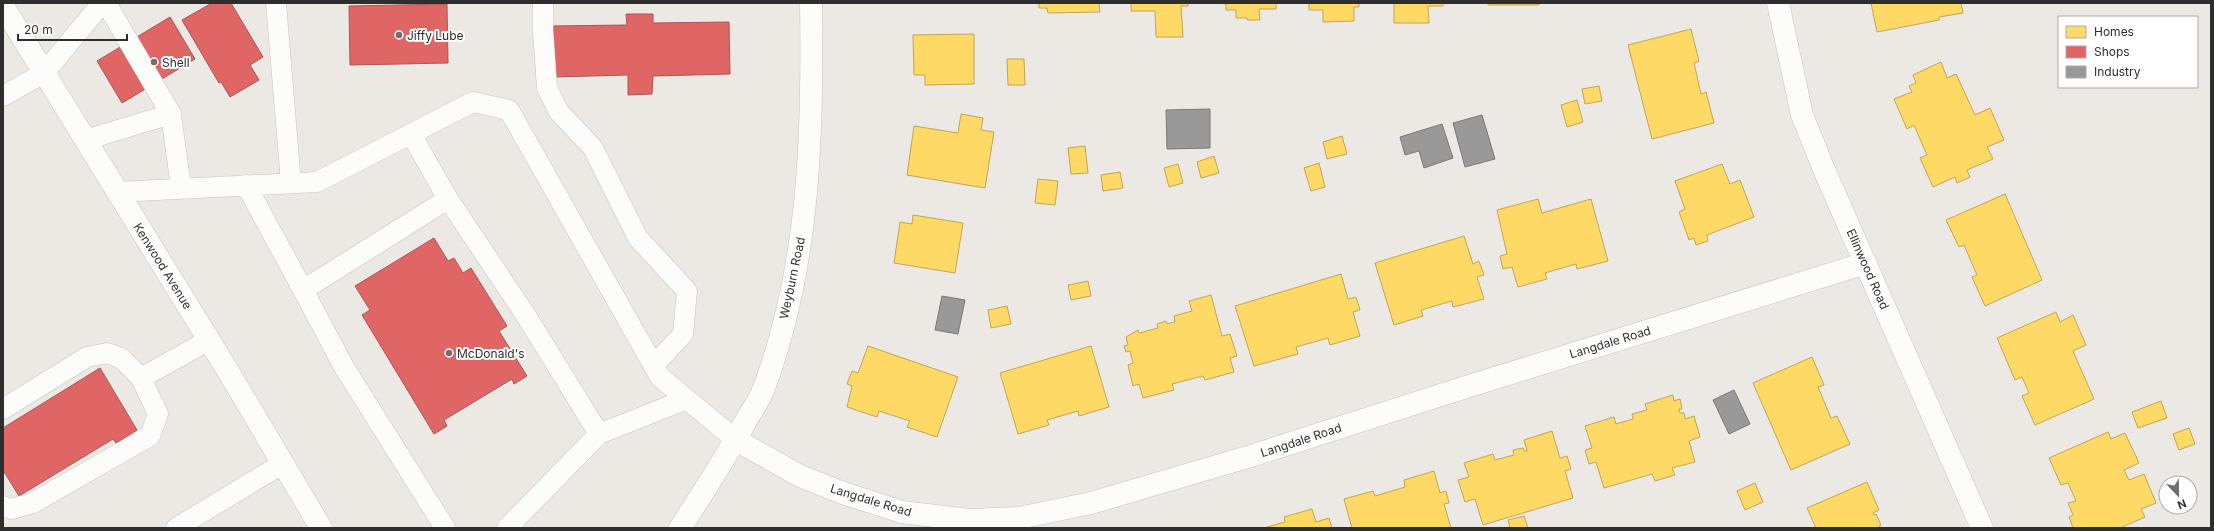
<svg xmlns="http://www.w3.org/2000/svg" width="2214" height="531" font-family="Inter,sans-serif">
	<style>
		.homes { fill: #ffd966; stroke: #c0a655 }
		.shops { fill: #e06666; stroke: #ab5555 }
		.industry { fill: #999; stroke: #797979 }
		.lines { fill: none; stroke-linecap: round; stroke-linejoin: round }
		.service-casing { stroke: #c5c4c5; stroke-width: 21 }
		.minor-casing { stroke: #c5c4c5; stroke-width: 23 }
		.tertiary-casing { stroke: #c5c4c5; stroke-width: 23 }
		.secondary-casing { stroke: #c5c4c5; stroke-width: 23 }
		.service { stroke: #fcfcfb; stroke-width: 20 }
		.minor { stroke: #fcfcfb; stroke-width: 22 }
		.tertiary { stroke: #fcfcfb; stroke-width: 22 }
		.secondary { stroke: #fcfcfb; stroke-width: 22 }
		.poi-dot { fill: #706f6e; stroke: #fff; stroke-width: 1.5 }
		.labels { text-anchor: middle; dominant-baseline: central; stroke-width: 4; stroke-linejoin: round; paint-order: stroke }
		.poi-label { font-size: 12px; fill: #2e2e2e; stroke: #fff; text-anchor: start }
		.street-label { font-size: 12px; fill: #2e2e2e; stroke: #fff }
	</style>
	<rect width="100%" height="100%" fill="#ece8e4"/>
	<path class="homes" d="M 1039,3 L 1099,3 L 1100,12 L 1048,13 L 1047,8 L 1039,8 Z
		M 1131,3 L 1188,3 L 1188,6 L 1181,6 L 1183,37 L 1156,37 L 1155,11 L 1131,11 Z
		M 1219,3 L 1276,3 L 1276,9 L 1259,9 L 1260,20 L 1247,20 L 1247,18 L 1236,18 L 1236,10 L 1226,10 L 1226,4 Z
		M 1309,3 L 1359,3 L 1359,7 L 1354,7 L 1354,21 L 1323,22 L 1323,10 L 1309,10 Z
		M 1394,3 L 1443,3 L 1443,6 L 1428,6 L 1429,23 L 1394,23 Z
		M 1488,3 L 1539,3 L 1539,5 L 1488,5 Z
		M 1871,3 L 1961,3 L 1963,13 L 1939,17 L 1939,20 L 1877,32 Z
		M 1691,29 L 1699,61 L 1694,63 L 1701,94 L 1706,92 L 1714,123 L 1652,139 L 1628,45 Z
		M 974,34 L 974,84 L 925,85 L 925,75 L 914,75 L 913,35 Z
		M 1007,59 L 1024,59 L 1025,85 L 1008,85 Z
		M 1941,62 L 1947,78 L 1956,74 L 1975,115 L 1990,108 L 2004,140 L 1987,147 L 1993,159 L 1967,170 L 1970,177 L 1957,183 L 1955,177 L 1933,187 L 1920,158 L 1927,155 L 1914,125 L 1907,129 L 1894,99 L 1912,92 L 1909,86 L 1916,83 L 1913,75 Z
		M 1599,86 L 1602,101 L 1585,104 L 1582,89 Z
		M 1577,100 L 1583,122 L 1567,127 L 1561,105 Z
		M 961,114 L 983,118 L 981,130 L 994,132 L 985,188 L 907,175 L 914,126 L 958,133 Z
		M 1342,136 L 1347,154 L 1327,159 L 1323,142 Z
		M 1085,146 L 1088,173 L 1071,174 L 1068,148 Z
		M 1214,156 L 1219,173 L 1201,178 L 1197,162 Z
		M 1319,163 L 1325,187 L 1311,191 L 1304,168 Z
		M 1178,164 L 1183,183 L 1169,187 L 1164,168 Z
		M 1722,164 L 1730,184 L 1740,180 L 1754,217 L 1707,235 L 1708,241 L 1696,245 L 1694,238 L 1689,240 L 1679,212 L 1685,209 L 1675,181 Z
		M 1120,172 L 1123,188 L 1103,191 L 1101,175 Z
		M 1038,179 L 1058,181 L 1055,205 L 1035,203 Z
		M 2005,194 L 2042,280 L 1985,306 L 1972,277 L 1977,275 L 1964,245 L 1959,247 L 1946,220 Z
		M 1538,199 L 1542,213 L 1591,199 L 1608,261 L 1577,269 L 1576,264 L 1545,273 L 1547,279 L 1518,287 L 1512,267 L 1503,269 L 1500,256 L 1507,254 L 1497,210 Z
		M 913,215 L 963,223 L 955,273 L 894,263 L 900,222 L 912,224 Z
		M 1464,236 L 1473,264 L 1479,261 L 1484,275 L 1477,277 L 1484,299 L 1453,307 L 1452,301 L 1421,310 L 1423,316 L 1394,325 L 1375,263 Z
		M 1341,274 L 1348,299 L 1356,297 L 1360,310 L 1353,312 L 1360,336 L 1330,345 L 1328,338 L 1296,347 L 1298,354 L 1254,366 L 1235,306 Z
		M 1088,281 L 1091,296 L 1071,300 L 1068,285 Z
		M 1211,295 L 1222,336 L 1230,334 L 1237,356 L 1230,358 L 1234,372 L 1205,380 L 1203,376 L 1172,384 L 1174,390 L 1143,398 L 1139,384 L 1133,386 L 1128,365 L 1133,363 L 1130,351 L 1126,352 L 1124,346 L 1128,345 L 1126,337 L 1138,330 L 1139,333 L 1158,328 L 1157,324 L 1166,321 L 1167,324 L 1175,322 L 1174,316 L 1192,311 L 1189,301 Z
		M 1007,306 L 1011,324 L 991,328 L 988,310 Z
		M 2056,312 L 2060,322 L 2073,315 L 2086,345 L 2073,351 L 2094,399 L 2035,425 L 2022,396 L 2029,393 L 2022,377 L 2015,380 L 1997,338 Z
		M 868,346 L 958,377 L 937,437 L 907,427 L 910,421 L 879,411 L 877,417 L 847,407 L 852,386 L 847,384 L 852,371 L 858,373 Z
		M 1091,346 L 1109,407 L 1079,416 L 1078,411 L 1047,420 L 1049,425 L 1018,434 L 1000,373 Z
		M 1812,357 L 1824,385 L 1818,387 L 1831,418 L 1837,416 L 1850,444 L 1791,470 L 1753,383 Z
		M 1673,395 L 1674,401 L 1680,399 L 1682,409 L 1679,409 L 1680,413 L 1684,413 L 1685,419 L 1694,416 L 1700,437 L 1689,441 L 1695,462 L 1672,468 L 1675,475 L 1655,481 L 1652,474 L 1604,488 L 1596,462 L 1589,464 L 1585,450 L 1592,448 L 1585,426 L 1614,417 L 1616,424 L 1633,419 L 1632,414 L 1647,410 L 1645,404 Z
		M 2161,401 L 2167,418 L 2138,428 L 2132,412 Z
		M 2189,428 L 2195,444 L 2179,450 L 2173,434 Z
		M 1552,431 L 1560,458 L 1567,456 L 1571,469 L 1565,471 L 1573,498 L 1483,525 L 1475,499 L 1465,502 L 1458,480 L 1469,477 L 1464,463 L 1493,454 L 1495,460 L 1514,455 L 1513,450 L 1523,448 L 1524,451 L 1527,451 L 1524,440 Z
		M 2108,432 L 2111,439 L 2125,433 L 2139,463 L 2124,470 L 2129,480 L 2144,474 L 2156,503 L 2141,509 L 2145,517 L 2120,528 L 2073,528 L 2069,517 L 2073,515 L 2068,503 L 2076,501 L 2068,483 L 2061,485 L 2049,458 Z
		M 1434,471 L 1440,493 L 1446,491 L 1449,503 L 1444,504 L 1451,528 L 1352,528 L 1344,499 L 1373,491 L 1375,496 L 1405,487 L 1404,480 Z
		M 1867,482 L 1879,510 L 1873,513 L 1874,515 L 1876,514 L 1881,525 L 1879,526 L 1880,528 L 1816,528 L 1807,508 Z
		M 1755,483 L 1763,502 L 1745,510 L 1737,491 Z
		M 1312,509 L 1316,522 L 1329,518 L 1332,528 L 1264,528 L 1285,522 L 1284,517 Z
		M 1524,516 L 1528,528 L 1510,528 L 1508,520 Z"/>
	<path class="shops" d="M 212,3 L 231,3 L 263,57 L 250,65 L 259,80 L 230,97 L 221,82 L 219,83 L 182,20 Z
		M 447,4 L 448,63 L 350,65 L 349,6 Z
		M 626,14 L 653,14 L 653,23 L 729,22 L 730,74 L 653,76 L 652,94 L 628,95 L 628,75 L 552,77 L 551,26 L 627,25 Z
		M 170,17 L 195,59 L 122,103 L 97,61 Z
		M 434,238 L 448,261 L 454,258 L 463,273 L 471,268 L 507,326 L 499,331 L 527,376 L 514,384 L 512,379 L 444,420 L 447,426 L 434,434 L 362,315 L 370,310 L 355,286 Z
		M 100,368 L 137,430 L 116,443 L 113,439 L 19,496 L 3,470 L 3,428 Z"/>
	<path class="industry" d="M 1210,109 L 1210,148 L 1167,149 L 1166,110 Z
		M 1482,115 L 1495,159 L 1465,167 L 1453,123 Z
		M 1442,124 L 1453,158 L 1424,168 L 1419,151 L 1405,155 L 1400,137 Z
		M 942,296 L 965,300 L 958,334 L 935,330 Z
		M 1734,390 L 1750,424 L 1729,434 L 1713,400 Z"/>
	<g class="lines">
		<g class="service-casing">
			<path id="service" d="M 106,3 L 171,114
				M 276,3 L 291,183
				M 543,3 L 543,31 L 547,88 L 559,112 L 593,148 L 638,238 L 687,291 L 683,334 L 654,365
				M 3,96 L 44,73 L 102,3
				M 85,140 L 171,114 L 181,188
				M 246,185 L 303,290 L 448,199 L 411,134
				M 117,192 L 317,182 L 473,102 L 509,110 L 660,377 L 736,440
				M 448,199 L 525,314 L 599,434
				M 303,290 L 344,367 L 445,528
				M 141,378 L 209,340
				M 3,409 L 87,357 L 107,353 L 121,358 L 141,378 L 158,414 L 150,436 L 33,503 L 11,509 L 3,506
				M 176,528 L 282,464
				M 507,528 L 599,434 L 687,399"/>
		</g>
		<g class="minor-casing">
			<path id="minor" d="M 1778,3 L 1802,115 L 1825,172 L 1982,528
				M 736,440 L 800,476 L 843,493 L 902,512 L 969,520 L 1019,518 L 1091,503 L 1251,456 L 1466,387 L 1866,263"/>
		</g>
		<g class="tertiary-casing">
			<path id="tertiary" d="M 680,528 C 704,491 728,455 748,417 C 754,408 760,398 764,388 C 810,264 813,133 811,3"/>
		</g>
		<g class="secondary-casing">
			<path id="secondary" d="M 3,6 L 228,371 L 321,528"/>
		</g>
		<use href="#service" class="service"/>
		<use href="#minor" class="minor"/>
		<use href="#tertiary" class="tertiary"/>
		<use href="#secondary" class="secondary"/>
	</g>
	<g class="poi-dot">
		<circle cx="399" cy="35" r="4"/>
		<circle cx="154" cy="62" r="4"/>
		<circle cx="449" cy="353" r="4"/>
	</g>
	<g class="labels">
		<g class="poi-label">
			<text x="407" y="35">Jiffy Lube</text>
			<text x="162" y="62">Shell</text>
			<text x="457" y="353">McDonald's</text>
		</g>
		<g class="street-label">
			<text transform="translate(163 266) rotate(58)">Kenwood Avenue</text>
			<text transform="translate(1868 269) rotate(66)">Ellinwood Road</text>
			<text transform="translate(792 278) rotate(-78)">Weyburn Road</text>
			<text transform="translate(1610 342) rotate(-17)">Langdale Road</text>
			<text transform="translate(1301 440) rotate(-18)">Langdale Road</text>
			<text transform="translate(871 500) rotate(17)">Langdale Road</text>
		</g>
	</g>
	<rect width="2214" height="531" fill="none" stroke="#2e2e2e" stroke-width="8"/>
	<rect x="2058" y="16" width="140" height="72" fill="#ffffff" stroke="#ababab"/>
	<rect x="2066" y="26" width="20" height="12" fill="#ffd966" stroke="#ababab"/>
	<text x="2094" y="36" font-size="12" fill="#2e2e2e">Homes</text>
	<rect x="2066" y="46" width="20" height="12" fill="#e06666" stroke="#ababab"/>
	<text x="2094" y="56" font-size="12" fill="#2e2e2e">Shops</text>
	<rect x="2066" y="66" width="20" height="12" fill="#999999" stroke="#ababab"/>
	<text x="2094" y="76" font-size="12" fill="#2e2e2e">Industry</text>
	<g transform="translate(2178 495) rotate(158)"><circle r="19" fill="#ffffff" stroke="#ababab"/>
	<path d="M0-3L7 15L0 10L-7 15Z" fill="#706f6e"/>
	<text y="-6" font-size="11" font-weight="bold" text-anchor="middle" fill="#2e2e2e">N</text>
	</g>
	<path d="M18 34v6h109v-6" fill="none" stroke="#2e2e2e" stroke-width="2"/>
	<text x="24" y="34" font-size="12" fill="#2e2e2e" stroke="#ffffff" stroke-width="3" paint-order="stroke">20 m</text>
</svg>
